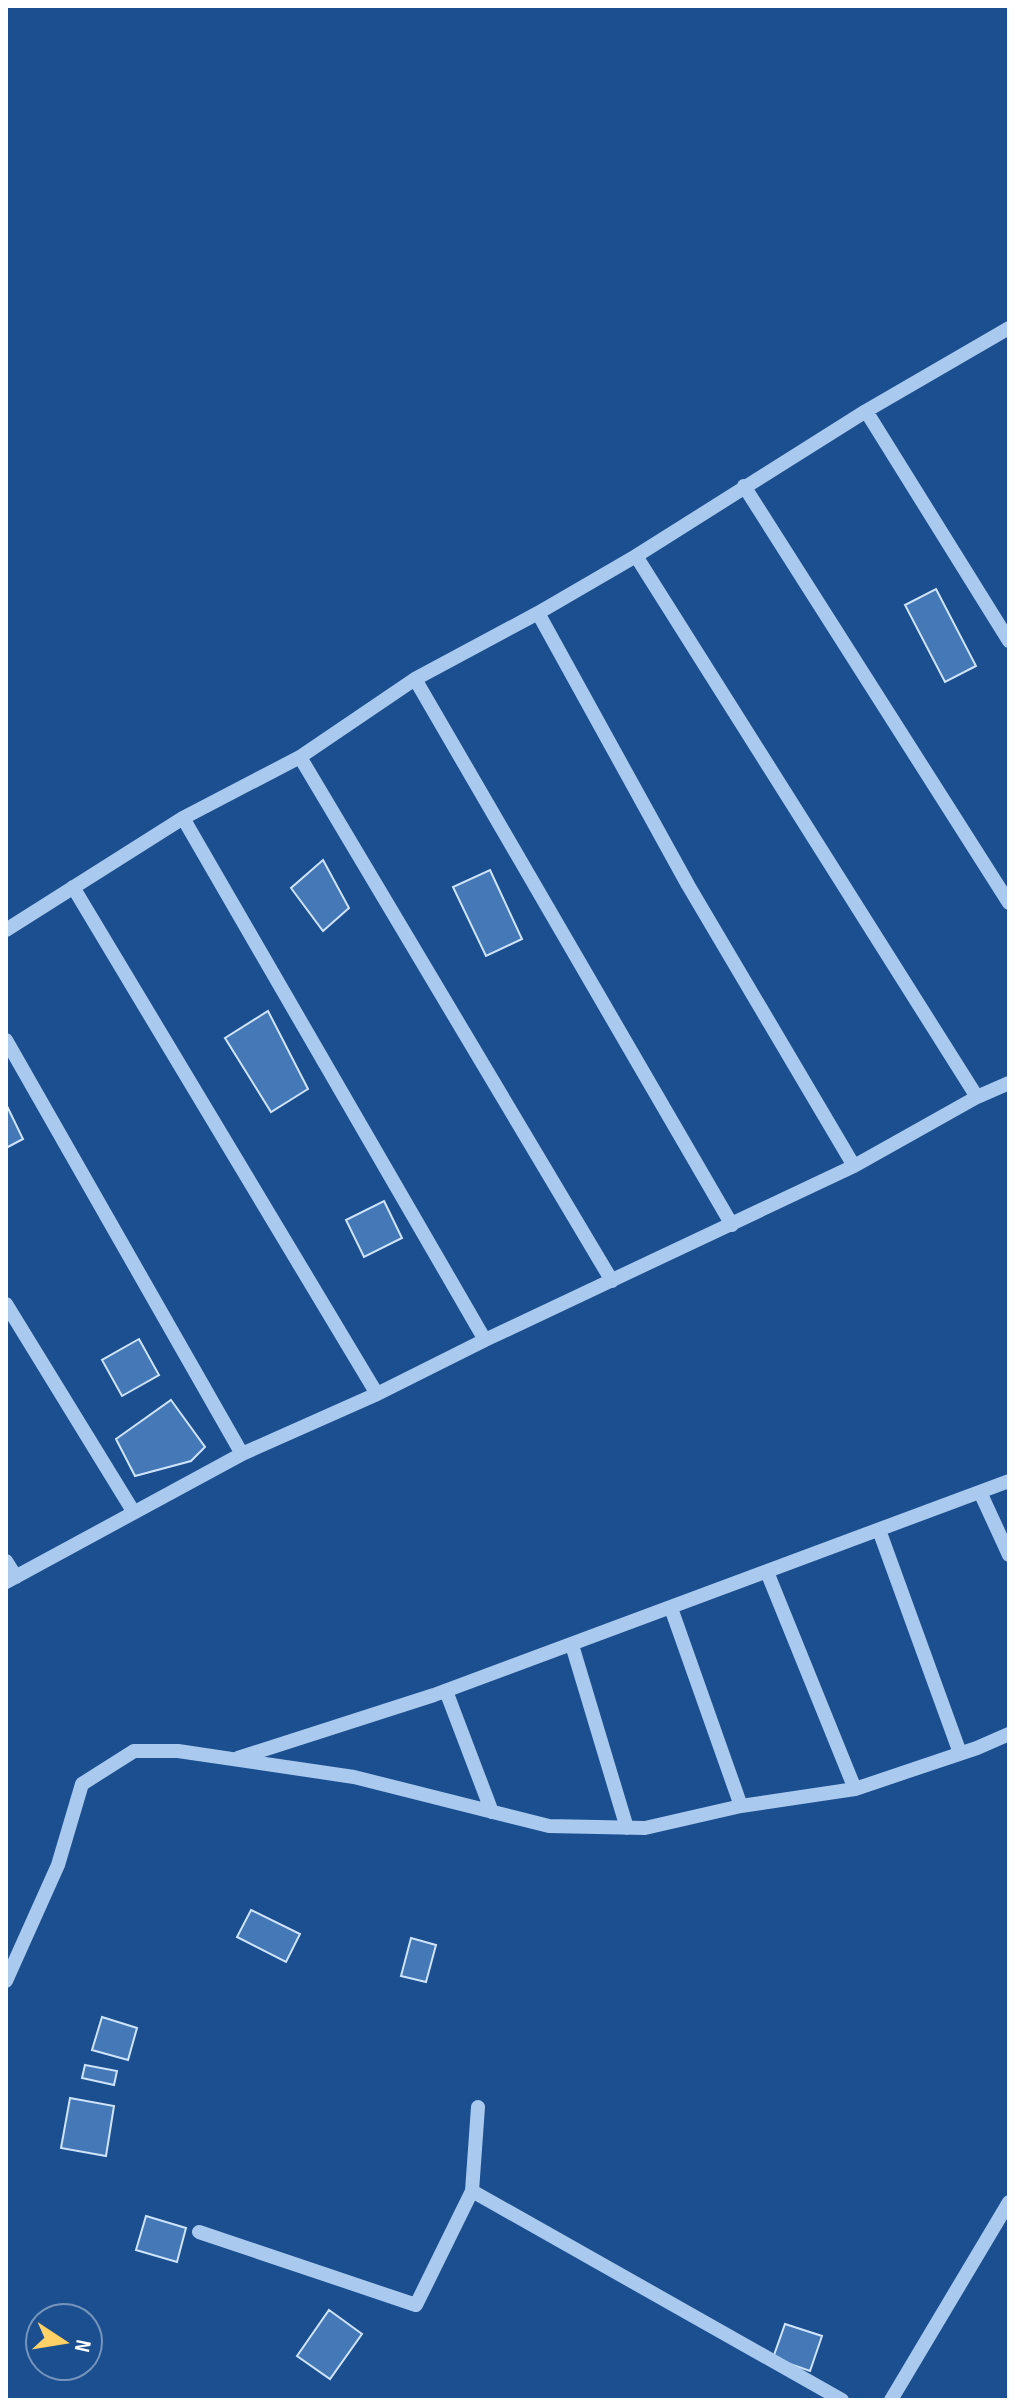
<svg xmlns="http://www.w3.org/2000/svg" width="1015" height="2406" font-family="'Sofia Sans Condensed',sans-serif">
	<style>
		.building { fill: #4478b7; stroke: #cfe3fa; stroke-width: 2 }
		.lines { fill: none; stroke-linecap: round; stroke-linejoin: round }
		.minor { stroke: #a9c9ee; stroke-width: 14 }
	</style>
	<rect width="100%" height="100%" fill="#1b4f8f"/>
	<path class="building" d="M 936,589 L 976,666 L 945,682 L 905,605 Z
		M 323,860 L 349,908 L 323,931 L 291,888 Z
		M 490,870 L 522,939 L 486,956 L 453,887 Z
		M 268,1011 L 308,1089 L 271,1112 L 225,1038 Z
		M 6,1104 L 23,1139 L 6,1148 Z
		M 384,1201 L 402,1238 L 364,1257 L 346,1220 Z
		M 139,1339 L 159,1375 L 122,1396 L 102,1360 Z
		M 171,1400 L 205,1447 L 191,1461 L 135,1476 L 116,1439 Z
		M 251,1910 L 300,1934 L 286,1962 L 237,1937 Z
		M 411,1938 L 436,1945 L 426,1982 L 401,1976 Z
		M 102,2017 L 137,2028 L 128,2060 L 92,2050 Z
		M 85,2065 L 117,2071 L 114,2085 L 82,2078 Z
		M 70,2098 L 114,2106 L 106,2156 L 61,2148 Z
		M 146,2216 L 186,2228 L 177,2262 L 136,2250 Z
		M 329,2310 L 362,2334 L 330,2379 L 297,2356 Z
		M 785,2324 L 822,2336 L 810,2371 L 773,2358 Z"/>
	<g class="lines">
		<path class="minor" d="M 866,411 L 1009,641
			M 744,486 L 1009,903
			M 636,556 L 977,1097
			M 538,613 L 688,885 L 854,1166
			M 415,679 L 732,1225
			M 300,757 L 612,1281
			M 183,818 L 485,1340
			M 73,887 L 377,1394
			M 6,930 L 183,818 L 300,757 L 415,679 L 538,613 L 636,556 L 866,411 L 1009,328
			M 6,1040 L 242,1454
			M 6,1304 L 133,1511
			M 980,1492 L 1009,1555
			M 879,1530 L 960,1753
			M 6,1561 L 16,1577
			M 767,1572 L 855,1789
			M 6,1582 L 242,1454 L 377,1394 L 485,1340 L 854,1166 L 977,1097 L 1009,1083
			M 671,1608 L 741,1806
			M 572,1645 L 627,1828
			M 446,1691 L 492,1812
			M 238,1758 L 434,1695 L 1009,1481
			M 6,1981 L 58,1865 L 82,1784 L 134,1751 L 178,1751 L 354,1777 L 549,1826 L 645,1828 L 741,1806 L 855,1789 L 977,1748 L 1009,1734
			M 472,2191 L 478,2107
			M 199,2232 L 416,2305 L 472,2191 L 842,2400
			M 891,2400 L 1009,2202"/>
	</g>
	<rect width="1015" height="2406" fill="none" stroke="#ffffff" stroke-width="16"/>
	<g transform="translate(64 2342) rotate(102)"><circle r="38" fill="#1b4f8f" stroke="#7695bc" stroke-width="2"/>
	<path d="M0-6L14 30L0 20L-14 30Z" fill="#ffd166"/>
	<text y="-12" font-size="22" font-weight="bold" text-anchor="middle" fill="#ffffff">N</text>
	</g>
</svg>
